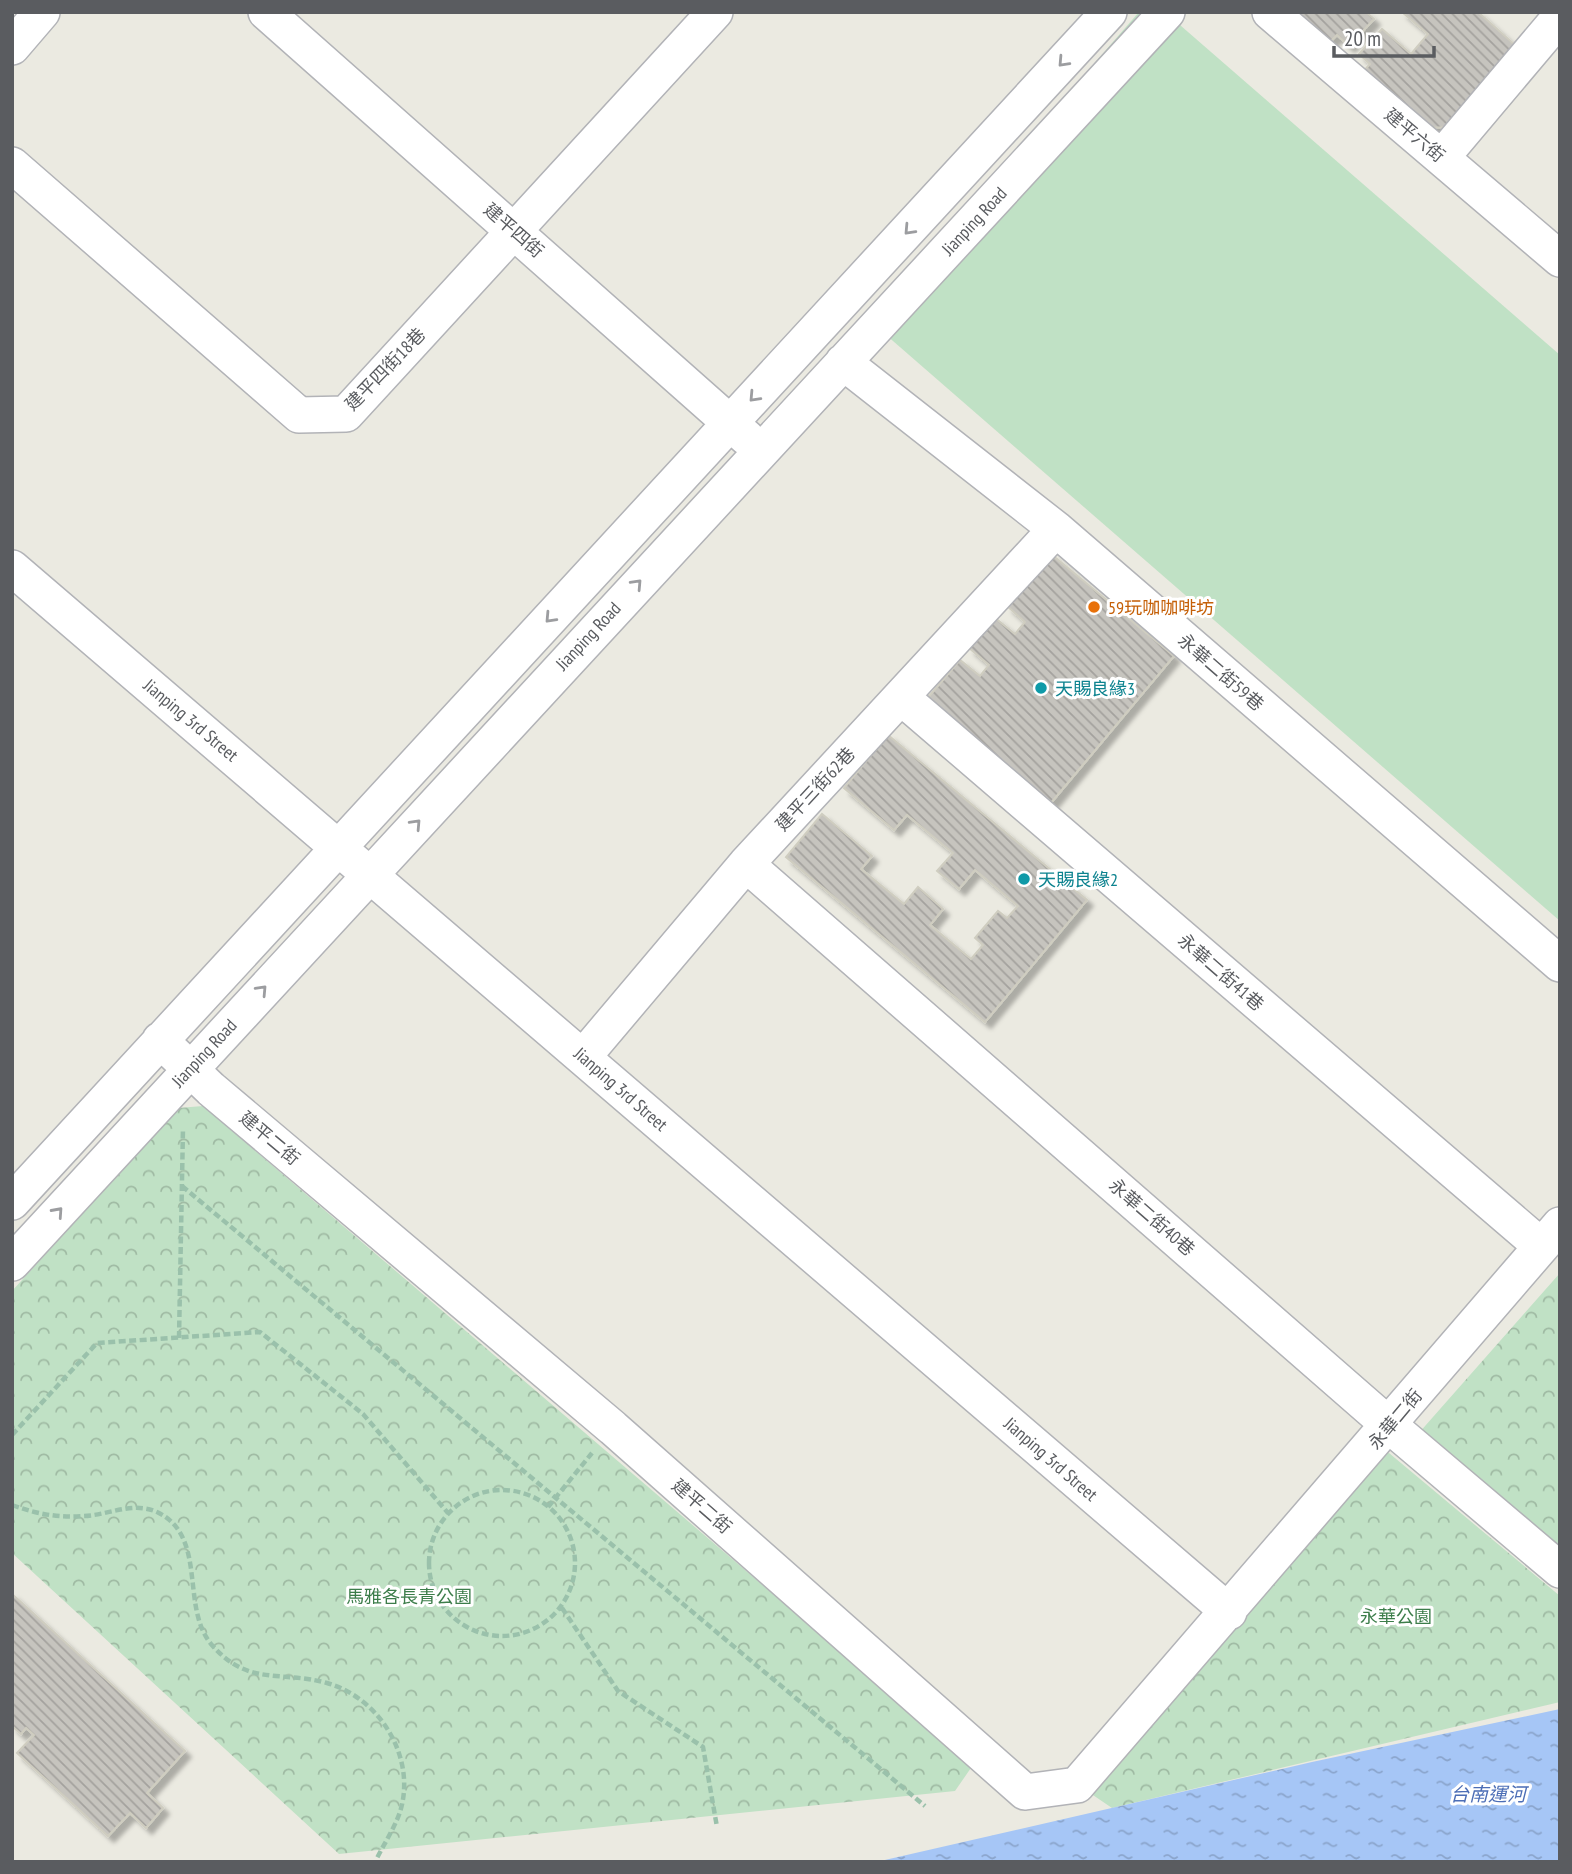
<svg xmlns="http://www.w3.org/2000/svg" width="1572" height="1874" font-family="'PT Sans Narrow','Noto Sans TC',sans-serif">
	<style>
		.park { fill: url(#park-crowns) }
		.garden { fill: #c0e1c5 }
		.water { fill: url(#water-ripples) }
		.building { fill: url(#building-back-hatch); stroke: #cfcdc0; stroke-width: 2; filter: url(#shadow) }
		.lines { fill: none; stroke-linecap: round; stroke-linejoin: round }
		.minor-casing { stroke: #b2b3b7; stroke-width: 38 }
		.path { stroke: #9ac1ab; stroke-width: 4.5; stroke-dasharray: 7 3.5; stroke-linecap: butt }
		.minor { stroke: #fff; stroke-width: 35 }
		.oneway { stroke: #9c9da0 }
		.food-dot { fill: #e8710a; stroke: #fff; stroke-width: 2.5 }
		.culture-dot { fill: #0f9aa8; stroke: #fff; stroke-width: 2.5 }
		.labels { text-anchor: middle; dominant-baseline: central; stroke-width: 6; stroke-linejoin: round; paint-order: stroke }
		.street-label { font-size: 18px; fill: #5a5c60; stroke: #fff }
		.food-label { font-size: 18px; fill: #c56008; stroke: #fff; text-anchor: start }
		.culture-label { font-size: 18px; fill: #0d838f; stroke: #fff; text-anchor: start }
		.park-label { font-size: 18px; fill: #3c7d4a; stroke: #fff }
		.water-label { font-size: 19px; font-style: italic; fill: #4c6eb6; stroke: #fff }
	</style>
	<defs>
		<pattern id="park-crowns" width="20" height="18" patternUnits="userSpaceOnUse" patternTransform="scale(1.75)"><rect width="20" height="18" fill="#c0e1c5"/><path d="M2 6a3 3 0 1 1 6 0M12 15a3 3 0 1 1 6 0" fill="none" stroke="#9fbaa3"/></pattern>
		<pattern id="water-ripples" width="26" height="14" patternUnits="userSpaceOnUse" patternTransform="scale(1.75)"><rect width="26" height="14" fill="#a6c6f6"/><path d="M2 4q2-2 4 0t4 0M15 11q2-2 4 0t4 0" fill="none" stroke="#8aa4cb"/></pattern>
		<pattern id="building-back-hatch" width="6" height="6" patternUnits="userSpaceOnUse" patternTransform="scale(1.75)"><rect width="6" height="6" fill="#c6c4be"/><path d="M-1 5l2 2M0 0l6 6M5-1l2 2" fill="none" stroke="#a4a29e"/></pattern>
		<filter id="shadow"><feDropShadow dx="6" dy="6" stdDeviation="2" flood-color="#0004"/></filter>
	</defs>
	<rect width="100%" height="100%" fill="#ebeae1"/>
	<path class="park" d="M 203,1106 L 973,1765 L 955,1791 L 339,1854 L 12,1553 L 12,1291 L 178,1108 Z
		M 1560,1273 L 1560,1554 L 1418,1434 Z
		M 1383,1448 L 1560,1596 L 1560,1702 L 1112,1808 L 1087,1791 Z"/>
	<path class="garden" d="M 1139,12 L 1165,12 L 1560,355 L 1560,921 L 870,321 Z"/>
	<path class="water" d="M 1560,1709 L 1560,1862 L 876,1862 L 1312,1762 Z"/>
	<path class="building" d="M 1292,12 L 1366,12 L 1374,19 L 1349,46 L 1337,35 L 1329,43 Z
		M 1402,12 L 1478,12 L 1515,45 L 1449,127 L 1427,128 L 1363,72 L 1370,64 L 1359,54 L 1382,29 L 1411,54 L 1428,34 Z
		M 1051,554 L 1174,656 L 1050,804 L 926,700 L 960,660 L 980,676 L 989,665 L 969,648 L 995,618 L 1015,634 L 1025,622 L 1007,606 Z
		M 888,735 L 1087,900 L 985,1022 L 786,857 L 822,814 L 872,856 L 861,869 L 904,904 L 918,887 L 943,909 L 930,925 L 971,959 L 983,945 L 975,938 L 998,911 L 1007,918 L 1018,906 L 975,870 L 959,889 L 937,871 L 953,853 L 907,815 L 894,830 L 844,788 Z
		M 12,1594 L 185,1751 L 147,1793 L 163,1808 L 146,1828 L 130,1813 L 108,1836 L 17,1753 L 34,1735 L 26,1728 L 21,1734 L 12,1726 Z"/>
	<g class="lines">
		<g class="minor-casing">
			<path id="minor" d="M 266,12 L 747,438
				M 1270,12 L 1560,259
				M 12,47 L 42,12
				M 1442,157 L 1560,17
				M 12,165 L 299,415 L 346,414 L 715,12
				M 843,362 L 1056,529 L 1560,964
				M 12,568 L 1229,1612
				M 901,697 L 1541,1246
				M 746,864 L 1390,1426 L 1560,1570
				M 160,1040 L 211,1089 L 613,1428 L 1025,1792 L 1077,1785 L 1560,1225
				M 583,1057 L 746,864 L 1056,529
				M 12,1202 L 1109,12
				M 12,1263 L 1167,12"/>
		</g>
		<path class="path" d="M 182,1186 L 925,1806
			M 179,1338 L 183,1128
			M 12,1435 L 97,1343 L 260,1332 L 363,1414 L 448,1513
			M429 1563a73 73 0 1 1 146 0a73 73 0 1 1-146 0Z
			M 12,1505 C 37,1514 58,1518 84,1516 C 109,1515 132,1501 157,1512 C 208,1536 180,1606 211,1644 C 248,1687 279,1670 327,1683 C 380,1698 417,1758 400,1812 C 394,1829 384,1844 376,1860
			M 548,1507 L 592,1453
			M 562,1608 L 618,1691 L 703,1747 L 717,1827"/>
		<use href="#minor" class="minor"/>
	</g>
	<defs><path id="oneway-chevron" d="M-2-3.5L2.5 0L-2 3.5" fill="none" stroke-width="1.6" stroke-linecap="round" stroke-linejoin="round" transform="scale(1.75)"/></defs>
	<g class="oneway">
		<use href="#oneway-chevron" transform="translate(1063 62) rotate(133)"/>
		<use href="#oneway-chevron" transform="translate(909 230) rotate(133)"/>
		<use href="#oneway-chevron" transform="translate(754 397) rotate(133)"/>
		<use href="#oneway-chevron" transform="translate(637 584) rotate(-47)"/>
		<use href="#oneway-chevron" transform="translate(550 618) rotate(133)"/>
		<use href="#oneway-chevron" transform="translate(416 824) rotate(-47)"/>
		<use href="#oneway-chevron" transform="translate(262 990) rotate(-47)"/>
		<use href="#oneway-chevron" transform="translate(58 1212) rotate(-48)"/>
	</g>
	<circle class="food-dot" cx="1094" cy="607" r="7"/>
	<g class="culture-dot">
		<circle cx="1041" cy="688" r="7"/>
		<circle cx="1024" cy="879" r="7"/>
	</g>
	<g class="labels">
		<g class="street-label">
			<text transform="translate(1415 135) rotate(40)">建平六街</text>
			<text transform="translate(974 221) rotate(-47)">Jianping Road</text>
			<text transform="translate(514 230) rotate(41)">建平四街</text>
			<text transform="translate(385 369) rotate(-46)">建平四街18巷</text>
			<text transform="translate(588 636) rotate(-47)">Jianping Road</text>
			<text transform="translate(1221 672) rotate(41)">永華二街59巷</text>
			<text transform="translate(191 720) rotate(40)">Jianping 3rd Street</text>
			<text transform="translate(815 789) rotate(-47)">建平三街62巷</text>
			<text transform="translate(1221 972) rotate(41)">永華二街41巷</text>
			<text transform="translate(204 1053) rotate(-47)">Jianping Road</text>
			<text transform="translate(621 1089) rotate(41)">Jianping 3rd Street</text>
			<text transform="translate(270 1138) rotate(40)">建平二街</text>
			<text transform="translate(1152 1217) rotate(41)">永華二街40巷</text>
			<text transform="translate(1395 1419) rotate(-50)">永華二街</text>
			<text transform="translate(1051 1459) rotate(41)">Jianping 3rd Street</text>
			<text transform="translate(702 1506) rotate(41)">建平二街</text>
		</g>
		<g class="food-label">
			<text x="1108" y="607">59玩咖咖啡坊</text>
		</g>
		<g class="culture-label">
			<text x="1055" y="688">天賜良緣3</text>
			<text x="1038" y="879">天賜良緣2</text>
		</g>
		<g class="park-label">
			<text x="409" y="1596">馬雅各長青公園</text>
			<text x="1396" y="1616">永華公園</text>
		</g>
		<g class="water-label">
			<text x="1488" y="1794">台南運河</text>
		</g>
	</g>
	<rect width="1572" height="1874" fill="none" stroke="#5a5c60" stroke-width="28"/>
	<path d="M1334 46v10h100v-10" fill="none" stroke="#5a5c60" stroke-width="3.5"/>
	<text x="1344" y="46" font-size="21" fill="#5a5c60" stroke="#ffffff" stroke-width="5" paint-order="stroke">20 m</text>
</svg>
